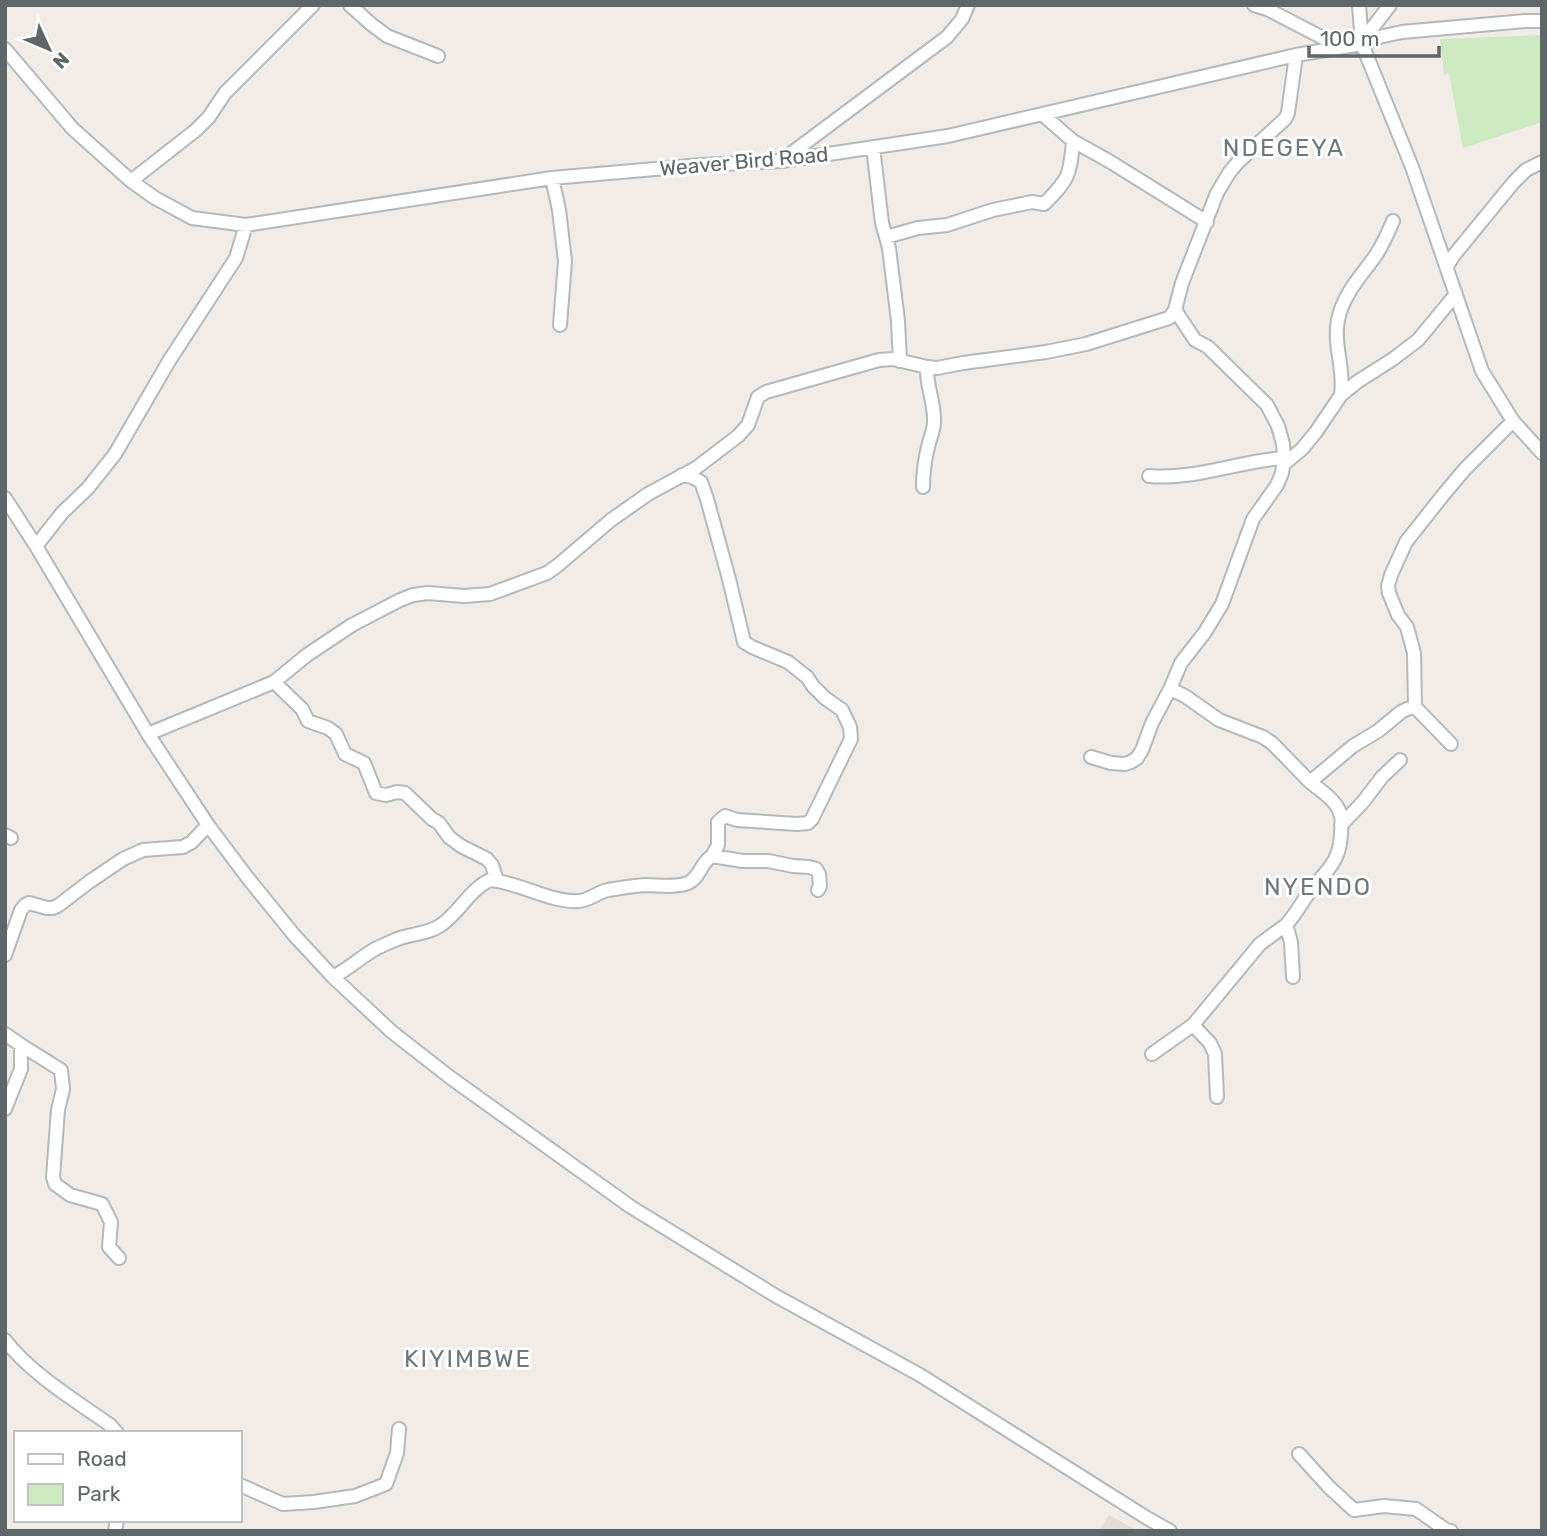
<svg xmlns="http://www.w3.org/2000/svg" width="1547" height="1536" font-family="Rubik,sans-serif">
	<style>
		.education { fill: #e3ddd8 }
		.green { fill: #cfe9c3 }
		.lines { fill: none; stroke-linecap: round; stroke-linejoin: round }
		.minor-casing { stroke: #b4b9bc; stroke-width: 16 }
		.minor { stroke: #fff; stroke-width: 12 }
		.labels { text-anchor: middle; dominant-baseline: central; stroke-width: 6; stroke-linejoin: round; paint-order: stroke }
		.street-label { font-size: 21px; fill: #5e6668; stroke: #fff }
		.quarter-label { font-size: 24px; letter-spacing: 2px; fill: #6f787a; stroke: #fff }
	</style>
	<rect width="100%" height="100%" fill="#f1ece7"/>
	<path class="education" d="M 1109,1515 L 1138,1531 L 1099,1531 Z"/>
	<path class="green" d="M 1542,35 L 1542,122 L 1463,148 L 1449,73 L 1444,74 L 1440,39 Z"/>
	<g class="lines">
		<g class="minor-casing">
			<path id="minor" d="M 350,5 L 371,24 L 387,36 L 438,56
				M 1254,5 L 1267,9 L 1325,39 L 1363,40 L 1390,5
				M 1359,5 L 1362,44 L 1412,167 L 1482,371 L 1513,421 L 1542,453
				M 5,49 L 72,128 L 131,181 L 155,198 L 192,218 L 246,225 L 552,178 L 701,165 L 782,161 L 948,136 L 1296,55 L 1362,44 L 1379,37 L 1402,32 L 1525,21 L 1542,21
				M 1042,114 L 1073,141 L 1109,161 L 1207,222
				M 873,147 L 882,223 L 889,248 L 898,321 L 900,361
				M 785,158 L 947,37 L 962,19 L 968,5
				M 552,178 L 559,210 L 565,261 L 560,325
				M 131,181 L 196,130 L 209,117 L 225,93 L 313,5
				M 886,237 L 918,228 L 947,225 L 993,210 L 1032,202 L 1044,204 C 1069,179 1070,176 1073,141
				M 1447,266 L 1454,255 L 1513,183 L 1526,170 L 1542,162
				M 1175,310 L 1195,340 L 1208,347 L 1267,405 L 1278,426 L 1283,444 L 1284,458 L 1282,473 L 1277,485 L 1253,519 L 1222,604 L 1205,632 L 1181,663 L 1170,689 L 1185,696 L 1219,720 L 1263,737 L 1272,743 L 1310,782 L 1353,746 L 1378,731 L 1401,712 L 1407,709 L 1415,707 L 1414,653 L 1407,627 L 1398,615 L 1389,593 L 1388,586 L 1391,575 L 1406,542 L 1444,494 L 1465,469 L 1513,421
				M 1341,395 C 1345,370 1333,345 1338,320 C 1343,294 1362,275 1376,255 C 1383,244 1388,233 1393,221
				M 1283,465 L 1302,449 L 1316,432 L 1341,395 L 1357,382 L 1393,359 L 1418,340 L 1456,294
				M 682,475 L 692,477 L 701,482 L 707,499 L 729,579 L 744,642 L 752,647 L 788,662 L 807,677 L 813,686 L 825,698 L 842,710 L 850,727 L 851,739 L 812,819 L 808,823 L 797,824 L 737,820 L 725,816 L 718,822 L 718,845 L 712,856
				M 1149,476 C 1196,480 1239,461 1284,458
				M 923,487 C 923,472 925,458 929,443 C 931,436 934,429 934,422 C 935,403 926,386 927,367
				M 5,498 L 36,546 L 148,734 L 208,825 L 247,877 L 294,935 L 333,977 L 392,1032 L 451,1078 L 631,1207 L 776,1296 L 920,1375 L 1147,1518 L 1170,1531
				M 36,546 L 62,513 L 88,488 L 115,454 L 169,361 L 236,258 L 246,225
				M 274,682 L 302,709 L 308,721 L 328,728 L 336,734 L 345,754 L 364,763 L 376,793 L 386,795 L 397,792 L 405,793 L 432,819 L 439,823 L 449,837 L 461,846 L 487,859 L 492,865 L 497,881
				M 1415,707 L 1451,744
				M 148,734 L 274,682 L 307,655 L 352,625 L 400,600 L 413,595 L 428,593 L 464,596 L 490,594 L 547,573 L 557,566 L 611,520 L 648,494 L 696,468 L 738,436 L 748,425 L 758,397 L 766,392 L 879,360 L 893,359 L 927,367 L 937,368 L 963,363 L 1046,352 L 1086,344 L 1169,318 L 1175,310 L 1182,283 L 1217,193 L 1229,173 L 1238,162 L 1285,119 L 1288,113 L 1296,55
				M 1091,757 L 1111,763 L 1125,764 L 1131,762 L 1137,758 L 1142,750 L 1152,723 L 1170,689
				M 1341,825 L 1363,802 L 1382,777 L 1400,760
				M 5,835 L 11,838
				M 5,955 L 21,910 L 25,905 L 29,903 L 47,908 L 53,908 L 59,905 L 89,882 L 123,859 L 143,850 L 183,847 L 192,842 L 208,825
				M 333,977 C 348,969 360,958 375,949 C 381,946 388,943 395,940 C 410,933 427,935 441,925 C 459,913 470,889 490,880 C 518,882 552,903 578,901 C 588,901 598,892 608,890 C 620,888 633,886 645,885 C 658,885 675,888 688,883 C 700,878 701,862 712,856 L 743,861 L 768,861 L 793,866 L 809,867 L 816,869 L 819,874 L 820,886 L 818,890
				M 1293,977 L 1291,942 L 1286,925 C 1295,915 1301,904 1308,894 C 1324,872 1340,864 1341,834 C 1341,828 1343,819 1340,813 C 1336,800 1320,790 1310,782
				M 1193,1025 L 1210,1043 L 1215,1054 L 1217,1097
				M 5,1034 L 21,1045 L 21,1069 L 5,1109
				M 21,1045 L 61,1070 L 63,1089 L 58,1110 L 53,1177 L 55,1184 L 70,1195 L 102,1204 L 111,1222 L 109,1247 L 119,1258
				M 1152,1054 L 1193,1025 L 1260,944 L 1286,925
				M 5,1340 C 30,1373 76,1401 110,1425 L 117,1433
				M 1299,1454 L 1329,1487 L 1354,1510 L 1384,1506 L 1416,1509 L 1446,1530 L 1451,1531
				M 240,1485 L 283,1504 L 314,1502 L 355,1496 L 386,1484 L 397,1453 L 399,1429
				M 115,1531 L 117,1520"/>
		</g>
		<use href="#minor" class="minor"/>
	</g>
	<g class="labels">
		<g class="street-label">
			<text transform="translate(744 161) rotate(-5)">Weaver Bird Road</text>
		</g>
		<g class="quarter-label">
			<text x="1284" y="148">NDEGEYA</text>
			<text x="1318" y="887">NYENDO</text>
			<text x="468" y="1359">KIYIMBWE</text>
		</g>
	</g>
	<rect width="1547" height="1536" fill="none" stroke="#5e6668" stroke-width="14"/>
	<rect x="14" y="1431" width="228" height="91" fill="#ffffff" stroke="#bfc2c3" stroke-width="2"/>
	<rect x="28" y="1454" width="35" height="10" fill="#ffffff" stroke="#bfc2c3" stroke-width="2"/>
	<text x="77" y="1466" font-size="21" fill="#5e6668">Road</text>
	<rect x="28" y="1484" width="35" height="21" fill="#cfe9c3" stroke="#bfc2c3" stroke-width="2"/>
	<text x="77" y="1501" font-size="21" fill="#5e6668">Park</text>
	<g transform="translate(49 49) rotate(134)" stroke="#ffffff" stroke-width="5" paint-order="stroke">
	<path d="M0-5L12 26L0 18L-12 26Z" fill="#5e6668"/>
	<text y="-10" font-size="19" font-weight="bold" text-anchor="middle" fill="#5e6668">N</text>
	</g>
	<path d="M1309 46v10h130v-10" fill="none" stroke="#5e6668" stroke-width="3.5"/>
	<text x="1320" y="46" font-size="21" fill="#5e6668" stroke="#ffffff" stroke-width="5" paint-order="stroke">100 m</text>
</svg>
